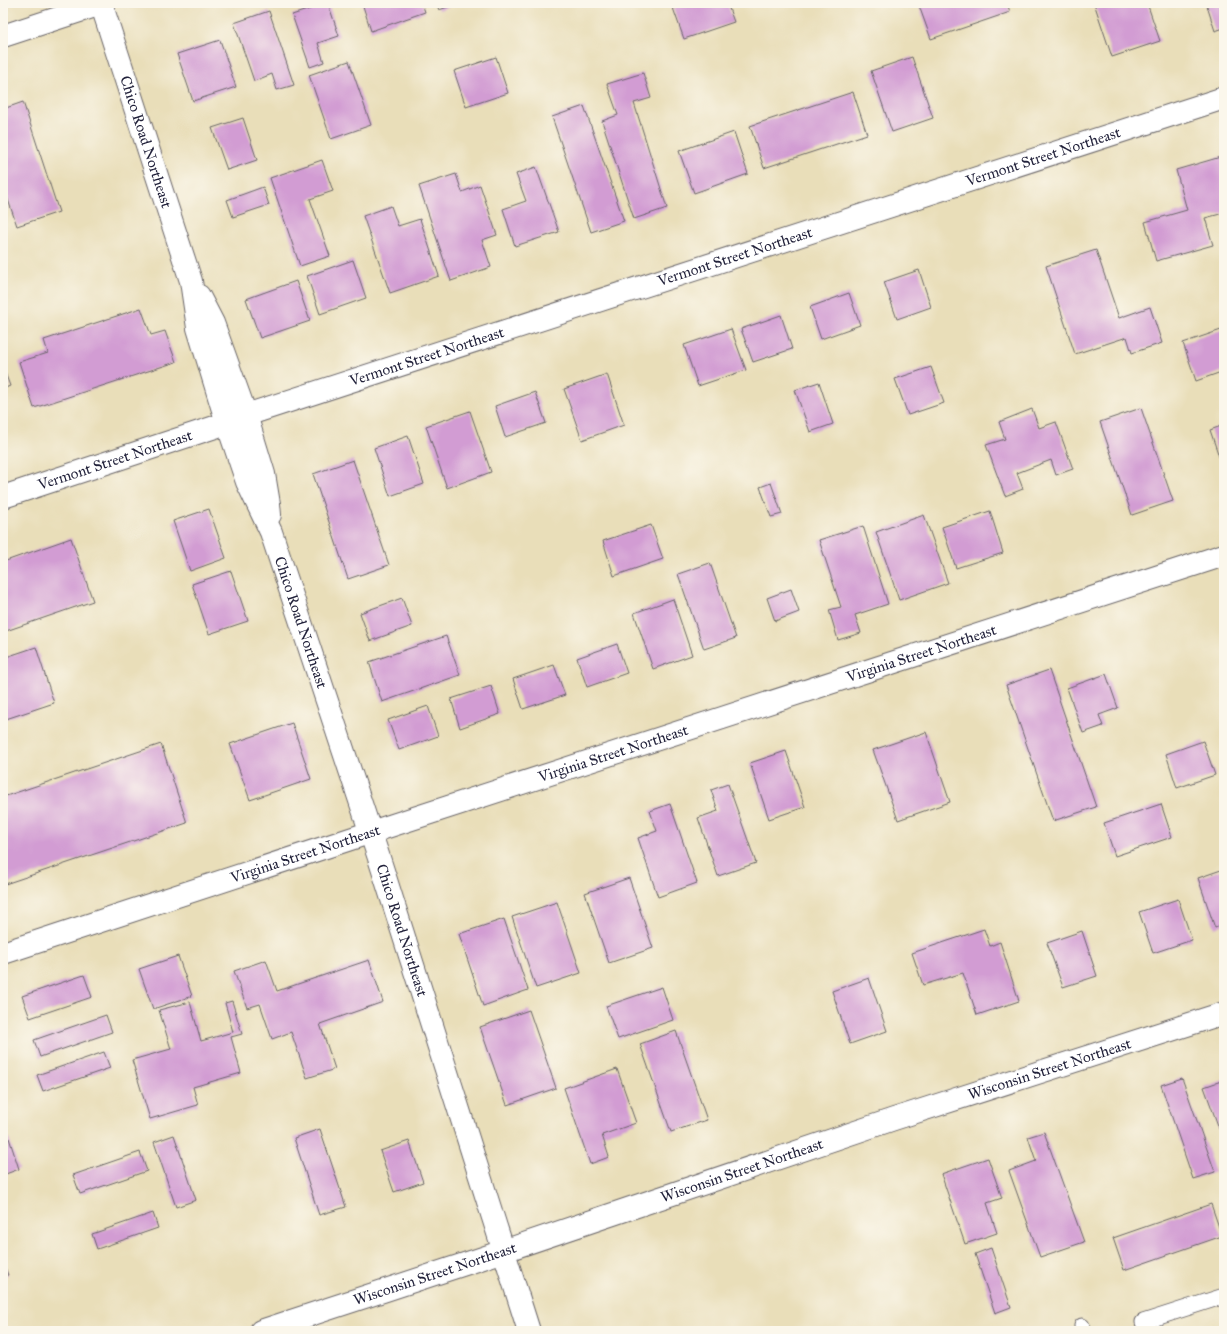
<svg xmlns="http://www.w3.org/2000/svg" width="1227" height="1334" font-family="'IM FELL Great Primer',serif">
	<style>
		.building { fill: #d29cd3 }
		.lines { fill: none; stroke-linecap: round; stroke-linejoin: round }
		.lane-casing { stroke: #686467; stroke-width: 17 }
		.street-casing { stroke: #686467; stroke-width: 24 }
		.lane { stroke: #fff; stroke-width: 15 }
		.street { stroke: #fff; stroke-width: 22 }
		.labels { text-anchor: middle; dominant-baseline: central; stroke-width: 3; stroke-linejoin: round; paint-order: stroke }
		.street-label { font-size: 15px; fill: #22223b; stroke: #fbf7ec }
	</style>
	<rect width="100%" height="100%" fill="#fbf7ec"/>
	<filter id="ink" filterUnits="userSpaceOnUse"><feTurbulence type="fractalNoise" baseFrequency=".025" numOctaves="2"/><feDisplacementMap in="SourceGraphic" scale="8" xChannelSelector="R" yChannelSelector="G"/><feConvolveMatrix kernelMatrix="1 2 1 2 8 2 1 2 1" color-interpolation-filters="sRGB"/></filter>
	<filter id="wash" filterUnits="userSpaceOnUse"><feTurbulence type="fractalNoise" baseFrequency=".012" numOctaves="4" result="noise"/><feDisplacementMap in="SourceGraphic" scale="16" xChannelSelector="R" yChannelSelector="G"/><feGaussianBlur stdDeviation="0.9" result="paint"/><feColorMatrix in="noise" values="0 0 0 0 0 0 0 0 0 0 0 0 0 0 0 0 0 1.4 0 .05"/><feComposite in="paint" operator="in"/></filter>
	<g filter="url(#wash)">
		<rect width="100%" height="100%" fill="#e9deb9"/>
		<g id="blocks">
			<path class="building" d="M 328,3 L 339,36 L 318,43 L 324,62 L 310,67 L 292,15 Z
				M 362,3 L 422,3 L 425,12 L 371,31 Z
				M 436,3 L 459,3 L 439,10 Z
				M 688,3 L 727,3 L 734,22 L 684,39 L 673,8 Z
				M 918,3 L 1007,3 L 1010,12 L 931,39 Z
				M 1094,3 L 1147,3 L 1160,41 L 1112,57 Z
				M 1206,3 L 1224,3 L 1224,28 L 1215,31 Z
				M 269,11 L 294,85 L 277,90 L 272,74 L 254,81 L 234,23 Z
				M 220,40 L 236,87 L 193,101 L 177,54 Z
				M 496,57 L 508,93 L 466,107 L 454,71 Z
				M 912,57 L 933,118 L 892,132 L 871,71 Z
				M 349,61 L 371,125 L 331,139 L 309,75 Z
				M 643,73 L 651,98 L 634,103 L 667,208 L 634,219 L 602,121 L 618,115 L 607,84 Z
				M 853,92 L 867,134 L 764,168 L 750,126 Z
				M 23,102 L 59,212 L 17,226 L 3,185 L 3,109 Z
				M 584,106 L 624,221 L 591,232 L 552,117 Z
				M 243,118 L 257,160 L 227,170 L 212,128 Z
				M 734,132 L 748,174 L 694,193 L 679,151 Z
				M 1224,156 L 1224,213 L 1205,218 L 1213,245 L 1156,261 L 1145,222 L 1187,210 L 1176,170 Z
				M 322,160 L 333,191 L 310,199 L 330,256 L 300,266 L 270,178 Z
				M 536,167 L 559,232 L 515,246 L 503,209 L 526,201 L 516,174 Z
				M 456,174 L 462,192 L 480,185 L 497,235 L 482,240 L 491,267 L 451,281 L 419,186 Z
				M 263,187 L 269,205 L 233,217 L 227,200 Z
				M 391,206 L 398,226 L 420,219 L 439,276 L 390,293 L 363,216 Z
				M 1096,250 L 1119,318 L 1150,307 L 1162,343 L 1132,353 L 1127,337 L 1075,354 L 1046,266 Z
				M 353,260 L 366,298 L 320,314 L 307,276 Z
				M 919,270 L 931,307 L 897,319 L 884,282 Z
				M 296,281 L 310,321 L 260,338 L 246,299 Z
				M 849,293 L 860,325 L 821,339 L 810,307 Z
				M 141,308 L 151,335 L 165,331 L 176,362 L 34,408 L 19,362 L 48,353 L 44,340 Z
				M 781,315 L 792,349 L 753,362 L 741,329 Z
				M 731,329 L 746,370 L 698,386 L 684,345 Z
				M 1224,329 L 1224,371 L 1196,381 L 1183,343 Z
				M 3,367 L 10,386 L 3,389 Z
				M 931,367 L 944,403 L 908,415 L 895,379 Z
				M 607,374 L 624,425 L 582,440 L 564,389 Z
				M 819,382 L 833,424 L 810,432 L 795,390 Z
				M 535,392 L 546,423 L 505,437 L 495,406 Z
				M 1141,408 L 1173,501 L 1132,515 L 1100,422 Z
				M 1032,409 L 1039,428 L 1056,422 L 1073,469 L 1056,475 L 1051,460 L 1017,473 L 1023,489 L 1005,496 L 986,445 L 1005,439 L 999,422 Z
				M 470,411 L 491,472 L 447,488 L 426,426 Z
				M 1224,425 L 1224,471 L 1210,430 Z
				M 408,436 L 424,484 L 390,496 L 374,448 Z
				M 353,460 L 389,565 L 348,579 L 313,474 Z
				M 771,483 L 782,514 L 771,517 L 760,487 Z
				M 209,509 L 226,558 L 190,571 L 173,521 Z
				M 990,511 L 1003,553 L 956,568 L 942,527 Z
				M 924,515 L 948,583 L 899,600 L 876,532 Z
				M 651,525 L 663,559 L 614,576 L 603,541 Z
				M 863,526 L 888,604 L 855,615 L 861,633 L 838,640 L 829,610 L 841,607 L 819,540 Z
				M 71,538 L 93,601 L 3,632 L 3,562 Z
				M 710,563 L 736,638 L 704,649 L 678,574 Z
				M 231,571 L 248,621 L 209,634 L 192,584 Z
				M 791,589 L 799,612 L 775,621 L 767,598 Z
				M 402,598 L 412,626 L 370,641 L 360,613 Z
				M 673,599 L 692,655 L 653,669 L 634,613 Z
				M 446,636 L 460,675 L 382,702 L 369,662 Z
				M 617,644 L 627,673 L 587,687 L 577,658 Z
				M 36,647 L 54,703 L 3,720 L 3,658 Z
				M 554,665 L 565,695 L 523,709 L 513,679 Z
				M 1049,670 L 1096,807 L 1053,821 L 1006,685 Z
				M 1106,674 L 1118,708 L 1099,715 L 1103,726 L 1083,733 L 1067,688 Z
				M 491,686 L 500,714 L 460,728 L 451,699 Z
				M 428,706 L 438,736 L 399,750 L 388,720 Z
				M 292,723 L 311,779 L 250,800 L 230,744 Z
				M 926,732 L 950,802 L 898,820 L 873,750 Z
				M 1203,741 L 1215,775 L 1177,788 L 1166,754 Z
				M 161,744 L 187,823 L 5,884 L 3,877 L 3,797 Z
				M 786,751 L 805,807 L 769,819 L 750,763 Z
				M 728,784 L 756,863 L 718,876 L 698,818 L 718,811 L 711,790 Z
				M 670,804 L 697,883 L 658,897 L 638,838 L 657,831 L 650,811 Z
				M 1161,804 L 1172,837 L 1115,856 L 1104,823 Z
				M 1224,869 L 1224,924 L 1215,928 L 1198,878 Z
				M 629,878 L 653,948 L 609,963 L 585,893 Z
				M 1178,899 L 1192,940 L 1153,953 L 1139,912 Z
				M 557,902 L 581,973 L 536,988 L 512,917 Z
				M 504,919 L 528,990 L 483,1006 L 459,934 Z
				M 984,929 L 990,946 L 1000,942 L 1019,1001 L 977,1015 L 963,973 L 923,985 L 912,953 Z
				M 1082,931 L 1097,976 L 1063,987 L 1047,943 Z
				M 178,956 L 192,996 L 153,1009 L 139,969 Z
				M 266,960 L 277,991 L 369,960 L 383,1002 L 320,1024 L 335,1069 L 307,1078 L 291,1032 L 272,1039 L 260,1004 L 247,1008 L 234,971 Z
				M 84,975 L 92,997 L 30,1018 L 22,996 Z
				M 869,978 L 887,1031 L 850,1044 L 832,991 Z
				M 662,987 L 673,1020 L 618,1039 L 606,1006 Z
				M 232,1001 L 242,1034 L 231,1037 L 241,1073 L 193,1087 L 198,1105 L 150,1119 L 132,1060 L 171,1049 L 159,1010 L 190,1002 L 201,1041 L 233,1032 L 225,1003 Z
				M 529,1010 L 556,1088 L 507,1105 L 480,1027 Z
				M 106,1015 L 112,1032 L 40,1057 L 34,1040 Z
				M 676,1031 L 707,1120 L 671,1132 L 640,1044 Z
				M 104,1052 L 110,1068 L 43,1091 L 37,1075 Z
				M 617,1069 L 636,1123 L 602,1135 L 609,1157 L 590,1164 L 564,1088 Z
				M 1182,1078 L 1215,1172 L 1193,1179 L 1161,1085 Z
				M 1224,1080 L 1224,1129 L 1220,1131 L 1204,1087 Z
				M 320,1129 L 346,1207 L 319,1215 L 294,1138 Z
				M 1044,1132 L 1084,1242 L 1040,1257 L 1009,1171 L 1036,1161 L 1028,1137 Z
				M 174,1135 L 196,1200 L 176,1207 L 154,1142 Z
				M 9,1138 L 19,1169 L 3,1175 L 3,1140 Z
				M 409,1141 L 423,1182 L 394,1192 L 380,1151 Z
				M 140,1152 L 147,1171 L 80,1194 L 73,1175 Z
				M 988,1158 L 1002,1198 L 987,1203 L 997,1233 L 965,1244 L 941,1174 Z
				M 1211,1204 L 1222,1236 L 1124,1270 L 1113,1238 Z
				M 153,1213 L 158,1228 L 97,1249 L 92,1234 Z
				M 991,1248 L 1011,1307 L 995,1313 L 975,1254 Z
				M 3,1262 L 8,1275 L 3,1276 Z
				M 472,1327 L 473,1331 L 462,1331 Z"/>
		</g>
	</g>
	<g filter="url(#ink)">
		<use href="#blocks" fill-opacity="0" stroke="#686467" stroke-width="1"/>
		<g class="lines">
			<g class="lane-casing">
				<path id="lane" d="M 1082,1326 L 1084,1331
					M 1146,1331 L 1143,1322 L 1224,1296"/>
			</g>
			<g class="street-casing">
				<g id="street">
					<path id="s1" d="M 101,3 L 191,281 L 198,328 L 227,423 L 247,482 L 271,532 L 379,858 L 529,1331"/>
					<path d="M 3,36 L 104,3"/>
					<path d="M 199,296 L 213,323 L 246,415 L 264,474 L 269,504 L 270,515"/>
					<path id="s2" d="M 246,415 L 1224,98"/>
					<path id="s3" d="M 3,497 L 227,423"/>
					<path id="s4" d="M 3,953 L 396,824 L 1224,555"/>
					<path id="s5" d="M 261,1331 L 480,1259 L 894,1119 L 1224,1013"/>
				</g>
			</g>
			<use href="#lane" class="lane"/>
			<use href="#street" class="street"/>
		</g>
	</g>
	<g class="labels">
		<g class="street-label">
			<text stroke="none"><textPath href="#s1" startOffset="146">Chico Road Northeast</textPath></text>
			<text stroke="none"><textPath href="#s2" startOffset="838">Vermont Street Northeast</textPath></text>
			<text stroke="none"><textPath href="#s2" startOffset="514">Vermont Street Northeast</textPath></text>
			<text stroke="none"><textPath href="#s2" startOffset="190">Vermont Street Northeast</textPath></text>
			<text stroke="none"><textPath href="#s3" startOffset="118">Vermont Street Northeast</textPath></text>
			<text stroke="none"><textPath href="#s1" startOffset="652">Chico Road Northeast</textPath></text>
			<text stroke="none"><textPath href="#s4" startOffset="966">Virginia Street Northeast</textPath></text>
			<text stroke="none"><textPath href="#s4" startOffset="642">Virginia Street Northeast</textPath></text>
			<text stroke="none"><textPath href="#s4" startOffset="318">Virginia Street Northeast</textPath></text>
			<text stroke="none"><textPath href="#s1" startOffset="976">Chico Road Northeast</textPath></text>
			<text stroke="none"><textPath href="#s5" startOffset="831">Wisconsin Street Northeast</textPath></text>
			<text stroke="none"><textPath href="#s5" startOffset="507">Wisconsin Street Northeast</textPath></text>
			<text stroke="none"><textPath href="#s5" startOffset="183">Wisconsin Street Northeast</textPath></text>
		</g>
	</g>
	<rect width="1227" height="1334" fill="none" stroke="#fbf7ec" stroke-width="16"/>
</svg>
